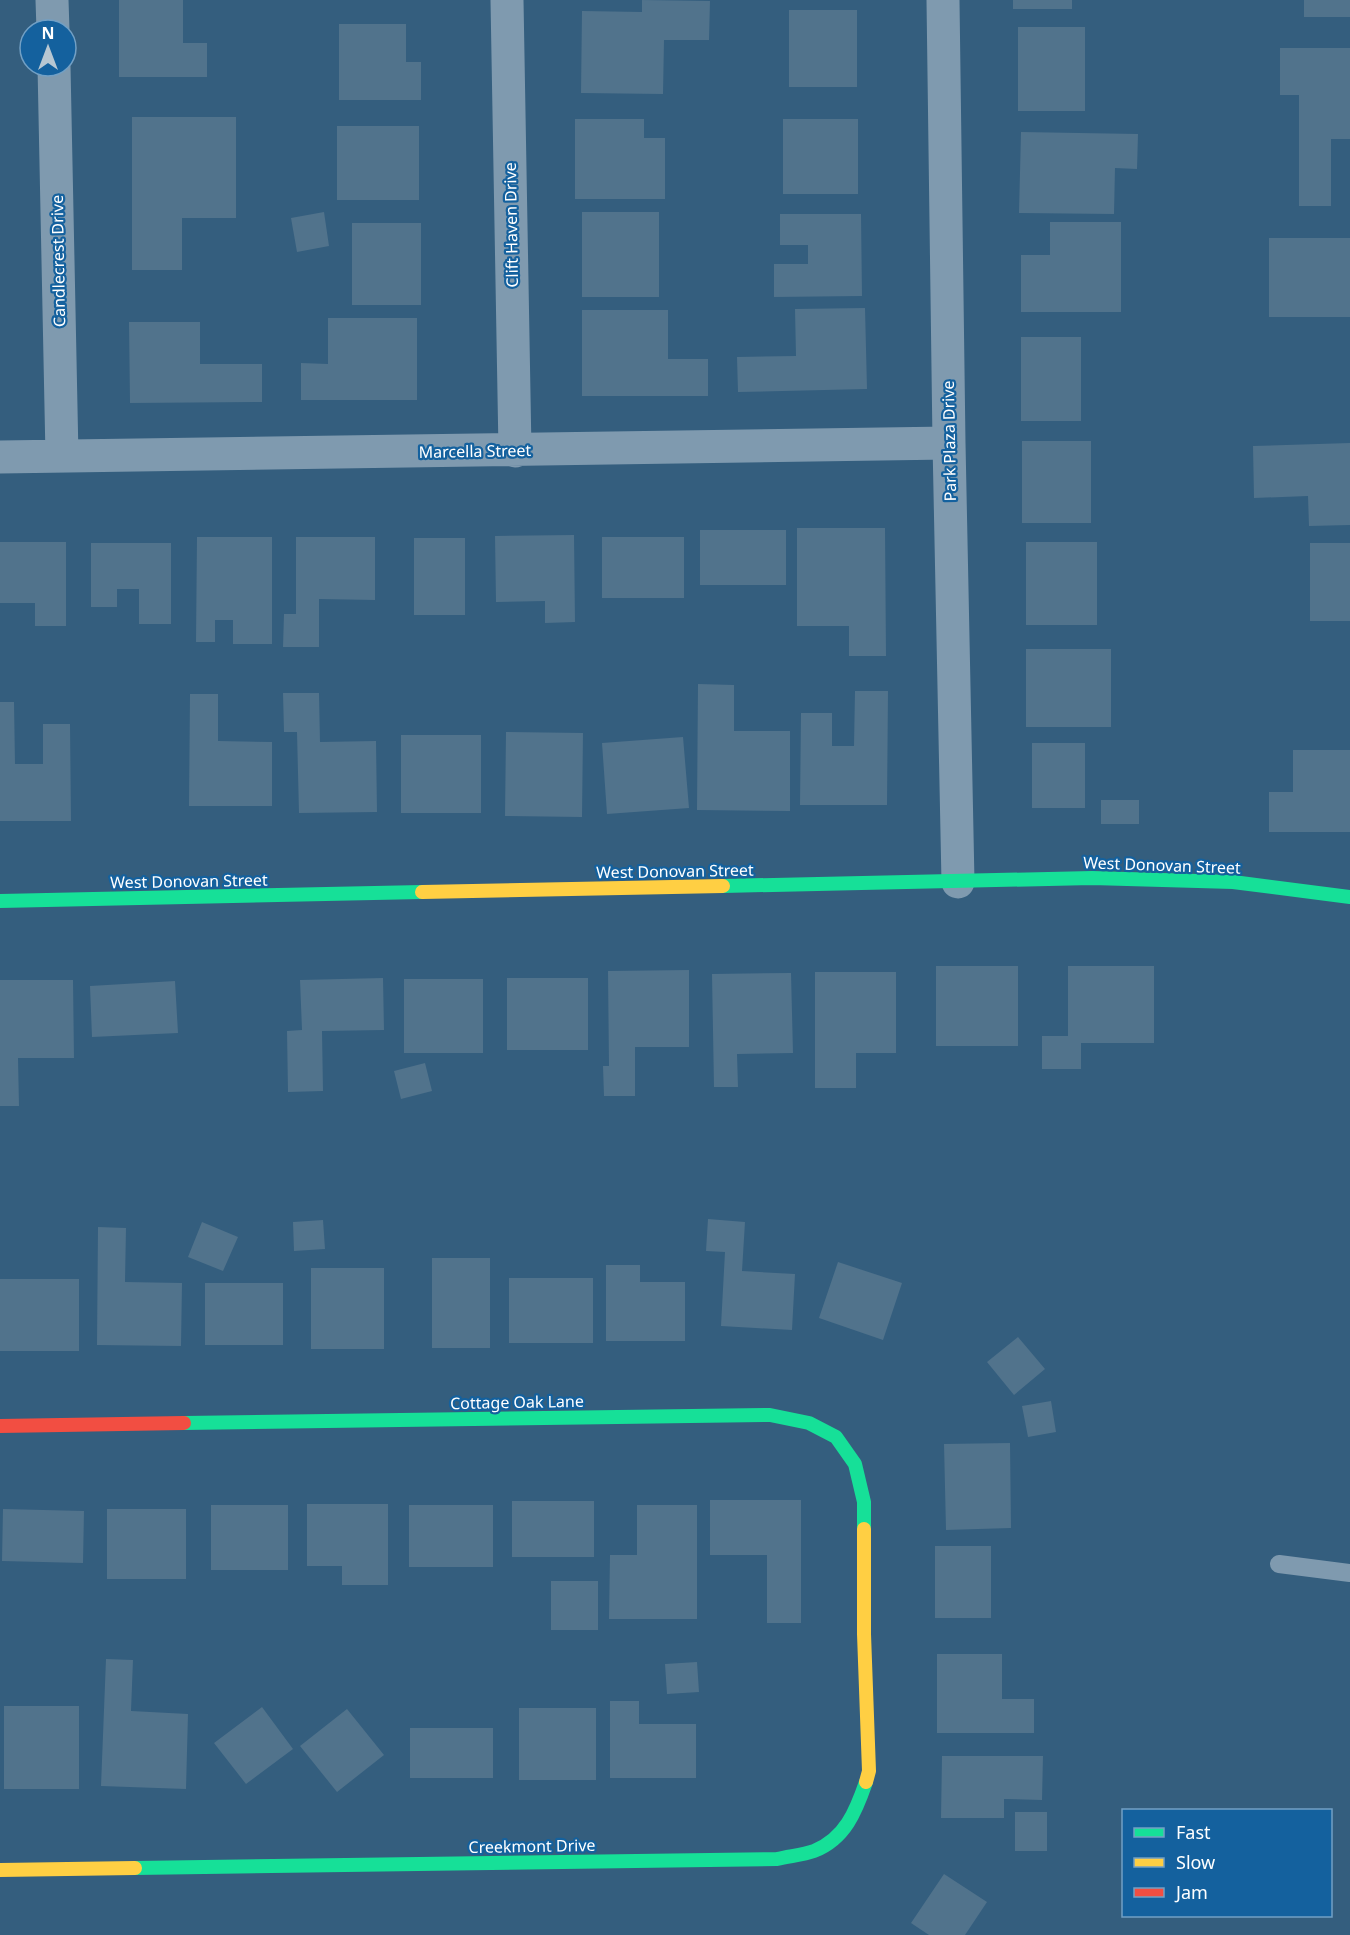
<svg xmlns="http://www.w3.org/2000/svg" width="1350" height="1935" font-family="'Noto Sans',sans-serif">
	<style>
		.building { fill: #51738c }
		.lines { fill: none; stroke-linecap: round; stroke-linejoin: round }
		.lane { stroke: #7f9aaf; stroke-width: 18 }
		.street { stroke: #7f9aaf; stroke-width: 33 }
		.fast { stroke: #16e098; stroke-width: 14 }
		.slow { stroke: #ffcf43; stroke-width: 14 }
		.jam { stroke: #f24e42; stroke-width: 14 }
		.labels { text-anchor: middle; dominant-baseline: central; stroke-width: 4.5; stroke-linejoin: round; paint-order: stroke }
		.street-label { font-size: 16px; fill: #fff; stroke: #14619e }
	</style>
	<rect width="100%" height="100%" fill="#345e7e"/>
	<path class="building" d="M 119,0 L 183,0 L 183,43 L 207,43 L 207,77 L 119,77 Z
		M 642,0 L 710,1 L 709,40 L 664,40 L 663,94 L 581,93 L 582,11 L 642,12 Z
		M 1013,0 L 1072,0 L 1072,9 L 1013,9 Z
		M 1304,0 L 1350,0 L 1350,17 L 1304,17 Z
		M 789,10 L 857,10 L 857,87 L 789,87 Z
		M 339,24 L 406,24 L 406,62 L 421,62 L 421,100 L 339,100 Z
		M 1018,27 L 1085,27 L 1085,111 L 1018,111 Z
		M 1280,48 L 1350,48 L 1350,139 L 1331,139 L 1331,206 L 1299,206 L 1299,95 L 1280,95 Z
		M 132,117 L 236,117 L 236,218 L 182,218 L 182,270 L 132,270 Z
		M 575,119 L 644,119 L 644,138 L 665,138 L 665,199 L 575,199 Z
		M 783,119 L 858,119 L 858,194 L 783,194 Z
		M 337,126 L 419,126 L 419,200 L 337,200 Z
		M 1021,132 L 1138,134 L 1137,169 L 1115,168 L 1114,214 L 1019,213 Z
		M 324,212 L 329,246 L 297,252 L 291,218 Z
		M 582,212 L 659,212 L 659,297 L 582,297 Z
		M 780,214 L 861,214 L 862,296 L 774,297 L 774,264 L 808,264 L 808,245 L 780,245 Z
		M 1050,222 L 1121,222 L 1121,312 L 1021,312 L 1021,255 L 1050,255 Z
		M 352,223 L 421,223 L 421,305 L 352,305 Z
		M 1269,238 L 1350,238 L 1350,317 L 1269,317 Z
		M 865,308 L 867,389 L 738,392 L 737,357 L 796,356 L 795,309 Z
		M 582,310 L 668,310 L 668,359 L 708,359 L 708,396 L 582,396 Z
		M 328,318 L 417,318 L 417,400 L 301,400 L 301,363 L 328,364 Z
		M 129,322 L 200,322 L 200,364 L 262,364 L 262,402 L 130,403 Z
		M 1021,337 L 1081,337 L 1081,421 L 1021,421 Z
		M 1022,441 L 1091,441 L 1091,523 L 1022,523 Z
		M 1350,443 L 1350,525 L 1309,526 L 1308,496 L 1254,498 L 1253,446 Z
		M 797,528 L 885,528 L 886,656 L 849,656 L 849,626 L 797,626 Z
		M 700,530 L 786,530 L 786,585 L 700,585 Z
		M 574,535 L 575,622 L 545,623 L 545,601 L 496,602 L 495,536 Z
		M 197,537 L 272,537 L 272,644 L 233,644 L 233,620 L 215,620 L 215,642 L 196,642 Z
		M 296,537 L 375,537 L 375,600 L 319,599 L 319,647 L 283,647 L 284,614 L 296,614 Z
		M 602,537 L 684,537 L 684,598 L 602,598 Z
		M 414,538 L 465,538 L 465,615 L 414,615 Z
		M 0,542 L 66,542 L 66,626 L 35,626 L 35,603 L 0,603 Z
		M 1026,542 L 1097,542 L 1097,625 L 1026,625 Z
		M 91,543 L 171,543 L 171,624 L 139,624 L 139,589 L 117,589 L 117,607 L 91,607 Z
		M 1310,543 L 1350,543 L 1350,621 L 1310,621 Z
		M 1026,649 L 1111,649 L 1111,727 L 1026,727 Z
		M 698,684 L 734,685 L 734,731 L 790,731 L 790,811 L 697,810 Z
		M 855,691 L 888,691 L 887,805 L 800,805 L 801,713 L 832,713 L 832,746 L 854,746 Z
		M 283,693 L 319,693 L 320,742 L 376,741 L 377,812 L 299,813 L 297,732 L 284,732 Z
		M 190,694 L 218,694 L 218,741 L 272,742 L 272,806 L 189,806 Z
		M 0,702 L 14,702 L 15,764 L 43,764 L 43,724 L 70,724 L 71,821 L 0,821 Z
		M 506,732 L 583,733 L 582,817 L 505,816 Z
		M 401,735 L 481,735 L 481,813 L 401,813 Z
		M 683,737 L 689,808 L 607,814 L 602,743 Z
		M 1032,743 L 1085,743 L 1085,808 L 1032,808 Z
		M 1293,750 L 1350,750 L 1350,832 L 1269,832 L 1269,792 L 1293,792 Z
		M 1101,800 L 1139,800 L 1139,824 L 1101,824 Z
		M 936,966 L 1018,966 L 1018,1046 L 936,1046 Z
		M 1068,966 L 1154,966 L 1154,1043 L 1081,1043 L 1081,1069 L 1042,1069 L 1042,1036 L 1068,1036 Z
		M 689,970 L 689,1047 L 635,1047 L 635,1096 L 604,1096 L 603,1066 L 609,1066 L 608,971 Z
		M 815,972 L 896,972 L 896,1053 L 856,1053 L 856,1088 L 815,1088 Z
		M 791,973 L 793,1053 L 737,1054 L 738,1087 L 714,1087 L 712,974 Z
		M 383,978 L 384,1030 L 322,1031 L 323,1091 L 288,1092 L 287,1031 L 302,1030 L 300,980 Z
		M 507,978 L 588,978 L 588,1050 L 507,1050 Z
		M 404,979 L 483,979 L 483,1053 L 404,1053 Z
		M 0,980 L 73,980 L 74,1058 L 18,1058 L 19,1106 L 0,1106 Z
		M 175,981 L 178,1033 L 92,1037 L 90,986 Z
		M 425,1063 L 432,1091 L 401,1099 L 394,1071 Z
		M 708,1219 L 745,1222 L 742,1271 L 795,1274 L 792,1330 L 721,1326 L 725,1252 L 706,1251 Z
		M 323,1220 L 325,1249 L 294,1251 L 293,1222 Z
		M 202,1222 L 238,1237 L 223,1271 L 188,1257 Z
		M 98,1227 L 126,1228 L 125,1282 L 182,1283 L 181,1346 L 97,1345 Z
		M 432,1258 L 490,1258 L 490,1348 L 432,1348 Z
		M 838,1262 L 902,1283 L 883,1340 L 819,1318 Z
		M 606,1265 L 640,1265 L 640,1282 L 685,1282 L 685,1341 L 606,1341 Z
		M 311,1268 L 384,1268 L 384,1349 L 311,1349 Z
		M 509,1278 L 593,1278 L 593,1343 L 509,1343 Z
		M 0,1279 L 79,1279 L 79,1351 L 0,1351 Z
		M 205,1283 L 283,1283 L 283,1345 L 205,1345 Z
		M 1018,1337 L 1045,1369 L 1014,1395 L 987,1362 Z
		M 1051,1401 L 1056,1432 L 1028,1437 L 1022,1406 Z
		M 1010,1443 L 1011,1528 L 946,1530 L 944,1444 Z
		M 710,1500 L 801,1500 L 801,1623 L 767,1623 L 767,1555 L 710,1555 Z
		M 512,1501 L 594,1501 L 594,1557 L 512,1557 Z
		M 307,1504 L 388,1504 L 388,1585 L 342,1585 L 342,1566 L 307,1566 Z
		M 211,1505 L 288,1505 L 288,1570 L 211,1570 Z
		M 409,1505 L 493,1505 L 493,1567 L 409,1567 Z
		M 637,1505 L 697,1505 L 697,1619 L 609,1619 L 610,1555 L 637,1555 Z
		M 3,1509 L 84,1511 L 83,1563 L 2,1561 Z
		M 107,1509 L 186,1509 L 186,1579 L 107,1579 Z
		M 935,1546 L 991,1546 L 991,1618 L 935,1618 Z
		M 551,1581 L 598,1581 L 598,1630 L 551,1630 Z
		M 937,1654 L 1002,1654 L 1002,1699 L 1034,1699 L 1034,1733 L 937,1733 Z
		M 106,1659 L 133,1660 L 131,1711 L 188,1714 L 186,1789 L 101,1786 Z
		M 697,1662 L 699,1692 L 667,1694 L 665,1664 Z
		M 610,1701 L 639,1701 L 639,1724 L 696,1724 L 696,1778 L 610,1778 Z
		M 4,1706 L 79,1706 L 79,1789 L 4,1789 Z
		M 262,1707 L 293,1749 L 246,1784 L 214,1743 Z
		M 519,1708 L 596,1708 L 596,1780 L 519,1780 Z
		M 347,1709 L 384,1755 L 337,1792 L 300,1746 Z
		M 410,1728 L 493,1728 L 493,1778 L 410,1778 Z
		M 942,1756 L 1043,1756 L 1042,1800 L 1004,1799 L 1004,1818 L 941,1818 Z
		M 1015,1812 L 1047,1812 L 1047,1851 L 1015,1851 Z
		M 944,1874 L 987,1902 L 965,1935 L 929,1935 L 911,1923 Z"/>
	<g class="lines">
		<path class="lane" d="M 1279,1564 L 1350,1573"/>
		<path class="street" d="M 52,0 L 53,30
			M 507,0 L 515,451
			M 943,0 L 949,443 L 958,882
			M 54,66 L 62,456
			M 0,457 L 949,443"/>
		<path class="fast" d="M 723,886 L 1092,878 L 1233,882 L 1350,897
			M 0,901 L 422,892
			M 184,1423 L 770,1415 L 809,1423 L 836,1437 L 855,1464 L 864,1502 L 864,1529
			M 135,1868 L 777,1859 C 789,1856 803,1855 814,1851 C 845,1839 856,1811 866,1782"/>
		<path class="slow" d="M 422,892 L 723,886
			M 864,1529 L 864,1634 L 869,1771 L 866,1782
			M 0,1870 L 135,1868"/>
		<path class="jam" d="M 0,1426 L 184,1423"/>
	</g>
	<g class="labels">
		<g class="street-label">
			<text transform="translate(511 225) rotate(-91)">Clift Haven Drive</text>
			<text transform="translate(58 261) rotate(-91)">Candlecrest Drive</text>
			<text transform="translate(949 441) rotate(-91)">Park Plaza Drive</text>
			<text transform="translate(475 451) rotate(-1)">Marcella Street</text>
			<text transform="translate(1162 865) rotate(2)">West Donovan Street</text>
			<text transform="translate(675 871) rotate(-1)">West Donovan Street</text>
			<text transform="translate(189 881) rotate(-1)">West Donovan Street</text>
			<text transform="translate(517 1402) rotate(-1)">Cottage Oak Lane</text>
			<text transform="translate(532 1846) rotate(-1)">Creekmont Drive</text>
		</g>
	</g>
	<rect x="1122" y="1809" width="210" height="108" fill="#14619e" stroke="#72a0c5" stroke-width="1.5"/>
	<rect x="1134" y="1828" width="30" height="9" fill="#16e098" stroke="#72a0c5" stroke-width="1.5"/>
	<text x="1176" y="1839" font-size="18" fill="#ffffff">Fast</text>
	<rect x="1134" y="1858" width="30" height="9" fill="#ffcf43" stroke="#72a0c5" stroke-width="1.5"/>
	<text x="1176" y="1869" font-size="18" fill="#ffffff">Slow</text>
	<rect x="1134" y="1888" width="30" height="9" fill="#f24e42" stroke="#72a0c5" stroke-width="1.5"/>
	<text x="1176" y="1899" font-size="18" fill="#ffffff">Jam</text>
	<g transform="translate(48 48)"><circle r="28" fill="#14619e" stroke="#72a0c5" stroke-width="1.5"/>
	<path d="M0-4.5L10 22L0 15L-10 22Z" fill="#b8c7d2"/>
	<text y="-9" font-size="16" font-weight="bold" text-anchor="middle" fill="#ffffff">N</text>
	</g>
</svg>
